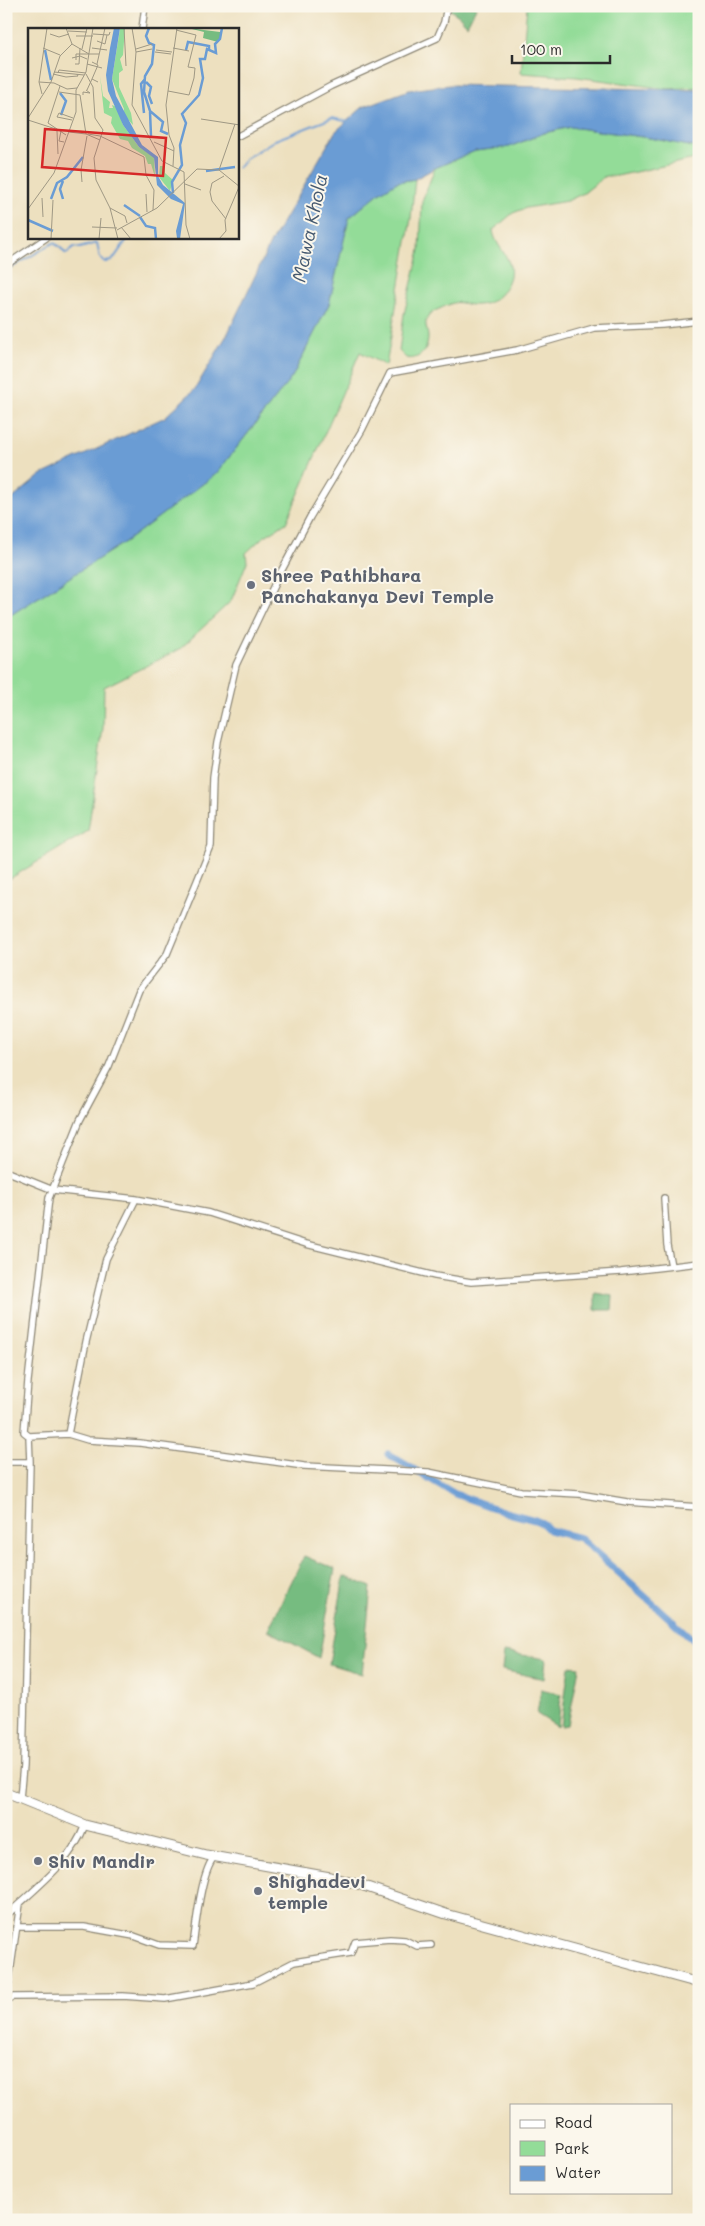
<svg xmlns="http://www.w3.org/2000/svg" width="705" height="2226" font-family="Mali,sans-serif">
	<style>
		.green { fill: #93dc98; stroke: #5f8462 }
		.forest { fill: #76bc80; stroke: #507456 }
		.water { fill: #6a9cd4; stroke: #4a6480 }
		.lines { fill: none; stroke-linecap: round; stroke-linejoin: round }
		.stream { stroke: #6a9cd4; stroke-width: 2 }
		.canal { stroke: #6a9cd4; stroke-width: 7 }
		.street-casing { stroke: #8c8675; stroke-width: 8 }
		.primary-casing { stroke: #8c8675; stroke-width: 11 }
		.street { stroke: #fff; stroke-width: 5.5 }
		.primary { stroke: #fff; stroke-width: 9 }
		.worship-dot { fill: #6b7280; stroke: #fbf7ec; stroke-width: 2 }
		.labels { text-anchor: middle; dominant-baseline: central; stroke-width: 4; stroke-linejoin: round; paint-order: stroke }
		.worship-label { font-size: 18px; font-weight: bold; fill: #5b616d; stroke: #fbf7ec; text-anchor: start }
		.water-label { font-size: 19px; font-style: italic; fill: #44586f; stroke: #fbf7ec }
		.inset-river { fill: none; stroke: #6a9cd4; stroke-width: 2.5 }
		.inset-road { fill: none; stroke: #9f9884; stroke-width: 1 }
		.view { fill: #d62828; fill-opacity: 0.15; stroke: #d62828; stroke-width: 2.5 }
		.inset-edge { fill: none; stroke: #2b2b2b; stroke-width: 2.5 }
	</style>
	<rect width="100%" height="100%" fill="#fbf7ec"/>
	<filter id="ink" filterUnits="userSpaceOnUse"><feTurbulence type="fractalNoise" baseFrequency=".02" numOctaves="2"/><feDisplacementMap in="SourceGraphic" scale="10" xChannelSelector="R" yChannelSelector="G"/><feConvolveMatrix kernelMatrix="1 2 1 2 8 2 1 2 1" color-interpolation-filters="sRGB"/></filter>
	<filter id="wash" filterUnits="userSpaceOnUse"><feTurbulence type="fractalNoise" baseFrequency=".0096" numOctaves="4" result="noise"/><feDisplacementMap in="SourceGraphic" scale="20" xChannelSelector="R" yChannelSelector="G"/><feGaussianBlur stdDeviation="1.12" result="paint"/><feColorMatrix in="noise" values="0 0 0 0 0 0 0 0 0 0 0 0 0 0 0 0 0 1.4 0 .05"/><feComposite in="paint" operator="in"/></filter>
	<g filter="url(#wash)">
		<rect width="100%" height="100%" fill="#ede0bf"/>
		<path class="green" d="M 527,6 L 699,6 L 699,87 L 668,89 L 577,77 L 521,73 Z
			M 570,127 L 650,138 L 699,148 L 699,158 L 617,176 L 605,176 L 584,193 L 567,201 L 526,208 L 513,213 L 493,230 C 495,249 518,260 508,282 C 503,295 491,305 476,305 C 469,306 460,301 453,303 C 449,304 444,307 439,309 C 432,312 429,314 426,321 C 425,327 428,331 428,337 C 428,350 419,361 406,358 L 399,351 L 404,314 L 420,250 L 422,201 L 435,168 L 475,151 L 509,147 L 544,133 Z
			M 415,179 L 411,218 L 386,366 L 360,352 L 286,523 L 262,538 L 246,553 L 247,562 L 231,601 L 180,649 L 104,687 L 103,728 L 88,831 L 6,881 L 6,618 L 128,540 L 216,474 L 292,377 L 329,304 L 349,218 L 379,193 L 397,182 Z"/>
		<path class="forest" d="M 449,6 L 477,6 L 467,25 L 459,16 L 447,8 Z
			M 595,1293 L 613,1296 L 612,1310 L 595,1310 Z
			M 304,1556 L 335,1569 L 319,1658 L 268,1630 Z
			M 344,1576 L 371,1587 L 362,1674 L 329,1664 Z
			M 504,1652 L 546,1659 L 544,1679 L 502,1670 Z
			M 569,1666 L 579,1667 L 568,1725 L 561,1726 Z
			M 541,1689 L 561,1694 L 558,1727 L 537,1714 Z"/>
		<path class="water" d="M 450,85 L 699,90 L 699,148 L 650,138 L 570,127 L 544,133 L 509,147 L 475,151 L 435,168 L 415,179 L 397,182 L 379,193 L 349,218 L 329,304 L 292,377 L 216,474 L 128,540 L 6,618 L 6,504 L 41,475 L 165,417 L 195,389 L 228,333 L 271,242 L 335,132 L 363,107 L 409,90 Z"/>
		<g class="lines">
			<path class="stream" d="M 238,168 L 246,158 L 275,140 L 332,118 L 349,122
				M 6,271 L 53,243 L 59,246 L 66,254 L 74,247 L 80,248 L 97,243 L 100,258 L 105,262 L 112,261 L 128,238"/>
			<path class="canal" d="M 388,1454 L 455,1494 L 505,1512 L 535,1520 L 542,1523 L 549,1530 L 580,1538 L 699,1645"/>
		</g>
	</g>
	<g filter="url(#ink)">
		<g class="lines">
			<g class="street-casing">
				<path id="street" d="M 142,29 L 145,6
					M 238,136 L 331,86 L 437,38 L 444,22 L 447,6
					M 6,265 L 46,238
					M 6,1171 L 53,1190 L 136,1199 L 209,1213 L 306,1244 L 435,1276 L 471,1282 L 621,1272 L 699,1263
					M 664,1198 L 667,1245 L 671,1266
					M 68,1434 L 88,1440 L 140,1443 L 304,1466 L 428,1472 L 521,1491 L 579,1494 L 627,1502 L 699,1507
					M 29,1436 L 24,1432 L 28,1381 L 49,1198 L 80,1120 L 109,1066 L 139,990 L 167,954 L 211,847 L 213,778 L 218,742 L 236,665 L 276,581 L 310,517 L 362,430 L 390,373 L 517,350 L 594,328 L 662,325 L 699,321
					M 6,1462 L 30,1462 L 29,1436 L 68,1434 L 86,1342 L 106,1259 L 136,1199
					M 20,1798 L 23,1766 L 30,1462
					M 6,1916 C 34,1889 71,1863 85,1825
					M 16,1927 L 84,1927 L 134,1936 L 159,1945 L 193,1946 C 196,1925 201,1870 215,1856
					M 6,2000 L 13,1997 L 123,1996 L 165,1999 L 253,1983 L 294,1962 L 351,1953 L 355,1942 L 390,1939 L 405,1940 L 417,1946 L 431,1945
					M 6,2001 L 20,1904"/>
			</g>
			<g class="primary-casing">
				<path id="primary" d="M 6,1793 L 85,1825 L 206,1855 L 330,1877 L 361,1885 L 446,1914 L 699,1983"/>
			</g>
			<use href="#street" class="street"/>
			<use href="#primary" class="primary"/>
		</g>
	</g>
	<g class="worship-dot">
		<circle cx="251" cy="585" r="5"/>
		<circle cx="38" cy="1861" r="5"/>
		<circle cx="258" cy="1891" r="5"/>
	</g>
	<g class="labels">
		<g class="worship-label">
			<text x="261" y="575">Shree Pathibhara<tspan x="261" dy="21">Panchakanya Devi Temple</tspan></text>
			<text x="48" y="1861">Shiv Mandir</text>
			<text x="268" y="1881">Shighadevi<tspan x="268" dy="21">temple</tspan></text>
		</g>
		<g class="water-label">
			<text transform="translate(309 228) rotate(-78)">Mawa Khola</text>
		</g>
	</g>
	<g transform="translate(28 28)">
		<rect width="211" height="211" fill="#ede0bf"/>
		<path d="M 97,0 L 95,27 L 92,31 L 95,42 L 91,45 L 91,59 L 103,85 L 105,97 L 95,86 L 96,81 L 84,51 L 92,1 ZM 72,48 L 75,68 L 82,74 L 81,80 L 85,80 L 84,77 L 89,79 L 95,97 L 111,119 L 126,129 L 127,149 L 123,136 L 120,136 L 117,128 L 104,120 L 100,113 L 92,111 L 83,95 L 84,89 L 76,85 ZM 132,138 L 137,138 L 137,145 L 145,152 L 142,163 L 131,149 Z" fill="#93dc98"/>
		<path d="M 160,0 L 192,4 L 192,11 L 190,14 L 175,10 L 176,4 Z" fill="#76bc80"/>
		<path d="M 92,0 L 84,51 L 88,68 L 114,117 L 130,129 L 130,148 L 135,157 L 157,175 L 152,211 L 149,210 L 148,203 L 155,176 L 143,171 L 129,157 L 126,130 L 111,119 L 95,97 L 80,63 L 78,47 L 82,20 L 86,0 Z" fill="#6a9cd4"/>
		<path class="inset-river" d="M 121,0 L 118,8 L 121,15 L 126,17 L 124,36 L 117,48 L 116,64 L 122,83 L 135,94 L 133,103 L 140,106M 17,22 L 23,52M 158,22 L 160,14 L 181,18 L 181,21M 118,54 L 123,59 L 121,68 L 124,76M 32,65 L 38,73 L 33,87M 122,84 L 123,108M 116,85 L 113,56 L 117,51M 178,143 L 207,139M 35,153 L 32,161 L 35,171M 145,165 L 144,154 L 154,137 L 152,117 L 158,95 L 154,86 L 171,67 L 175,50 L 172,31 L 177,31 L 179,21 L 188,25 L 187,16 L 192,11 L 194,0M 23,171 L 29,155 L 39,149 L 55,129M 96,177 L 112,188M 112,189 L 118,198 L 127,200 L 128,211M 0,192 L 25,203"/>
		<path class="inset-road" d="M 38,0 L 44,16 L 61,26M 96,0 L 98,38M 104,0 L 108,24 L 104,77 L 134,133 L 156,144 L 158,197 L 162,211M 40,3 L 59,4M 22,6 L 31,9 L 41,6M 65,6 L 81,7 L 82,4M 48,8 L 65,8M 69,13 L 77,16 L 79,7M 15,20 L 32,27M 64,20 L 79,22M 145,20 L 161,23M 54,21 L 59,0M 108,21 L 124,16M 128,22 L 144,24M 108,24 L 124,21M 127,24 L 143,26M 44,30 L 52,28 L 59,31M 48,32 L 48,26 L 71,26M 47,36 L 51,36 L 52,20M 59,36 L 74,40M 69,36 L 77,0M 26,44 L 56,47M 30,45 L 31,42 L 58,45M 25,46 L 38,49 L 50,48 L 49,46M 58,46 L 65,59 L 67,90 L 75,102 L 66,130 L 68,152 L 82,180 L 90,211M 64,51 L 70,37 L 64,34M 11,54 L 26,55 L 39,61 L 49,60M 32,58 L 20,95 L 38,107M 59,62 L 64,51 L 70,54M 140,63 L 161,67 L 166,50 L 167,40 L 160,39 L 168,7 L 148,2M 31,64 L 52,67 L 58,106 L 72,112M 14,66 L 11,54 L 19,0M 55,67 L 55,64 L 62,65 L 58,62M 0,90 L 23,54 L 32,28 L 44,16M 173,91 L 212,97M 0,92 L 34,103M 44,92 L 29,89 L 31,85 L 45,90M 207,96 L 191,142 L 212,159M 29,103 L 30,126M 33,103 L 31,113 L 36,114M 41,104 L 58,106M 60,106 L 72,108 L 116,129 L 118,147 L 126,162 L 125,182M 126,114 L 146,123M 145,138 L 146,120 L 141,107 L 138,77 L 149,0M 196,148 L 184,155 L 182,164 L 184,173 L 198,191M 54,154 L 53,142 L 59,108M 157,156 L 173,162M 118,166 L 119,184M 14,170 L 15,189M 82,180 L 97,188 L 99,195M 0,181 L 26,145 L 48,84 L 48,62 L 58,44 L 65,0M 64,199 L 89,200M 93,199 L 103,211M 89,202 L 129,180 L 169,141 L 191,142M 23,211 L 25,172M 71,211 L 73,190M 191,211 L 198,203 L 197,192 L 211,159"/>
		<path class="view" d="M 17,101 L 138,110 L 135,148 L 14,139 Z"/>
		<rect width="211" height="211" class="inset-edge"/>
	</g>
	<rect width="705" height="2226" fill="none" stroke="#fbf7ec" stroke-width="25"/>
	<rect x="510" y="2104" width="162" height="90" fill="#fbf7ec" stroke="#a8a59f"/>
	<rect x="520" y="2120" width="25" height="8" fill="#ffffff" stroke="#a8a59f"/>
	<text x="555" y="2128" font-size="15" fill="#2b2b2b">Road</text>
	<rect x="520" y="2141" width="25" height="15" fill="#93dc98" stroke="#a8a59f"/>
	<text x="555" y="2154" font-size="15" fill="#2b2b2b">Park</text>
	<rect x="520" y="2166" width="25" height="15" fill="#6a9cd4" stroke="#a8a59f"/>
	<text x="555" y="2178" font-size="15" fill="#2b2b2b">Water</text>
	<path d="M512 55v8h98v-8" fill="none" stroke="#2b2b2b" stroke-width="2.5"/>
	<text x="520" y="55" font-size="15" fill="#2b2b2b" stroke="#fbf7ec" stroke-width="4" paint-order="stroke">100 m</text>
</svg>
